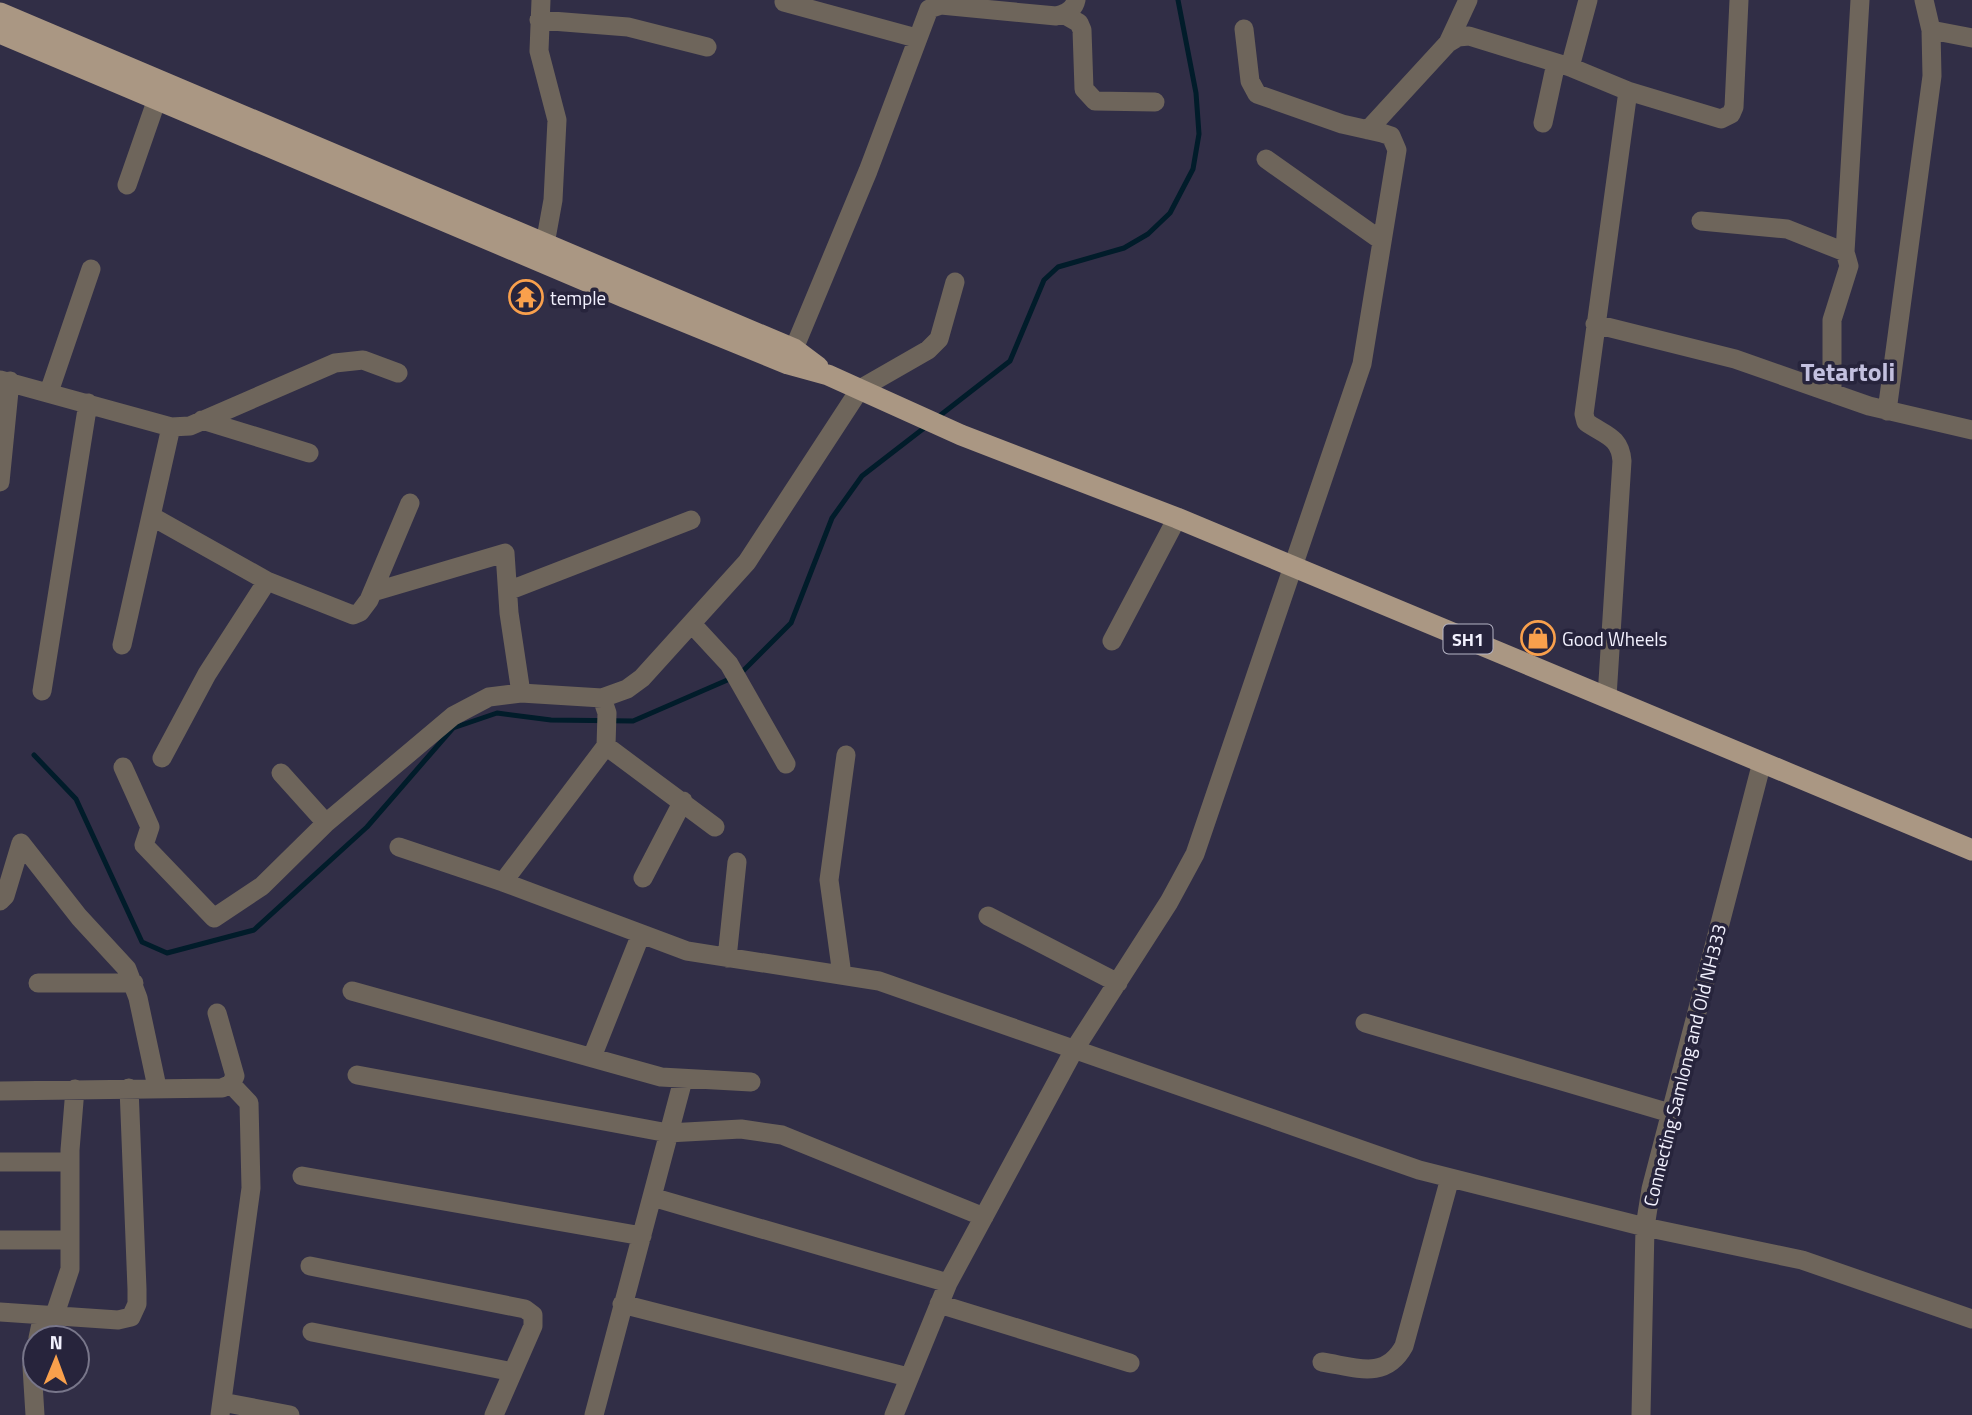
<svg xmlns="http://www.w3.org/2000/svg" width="1972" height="1415" font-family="'Titillium Web',sans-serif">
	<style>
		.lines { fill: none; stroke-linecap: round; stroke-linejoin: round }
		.stream { stroke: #011c2a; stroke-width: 5 }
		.minor { stroke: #6e655b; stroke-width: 19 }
		.major { stroke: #aa9783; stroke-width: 21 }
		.labels { text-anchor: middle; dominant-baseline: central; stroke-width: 7; stroke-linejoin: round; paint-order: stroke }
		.shield { fill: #27243c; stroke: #b5b4c4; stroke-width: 2 }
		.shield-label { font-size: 18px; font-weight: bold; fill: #f2f1fe }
		.poi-label { font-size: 19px; fill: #f2f1fe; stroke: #27243c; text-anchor: start }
		.street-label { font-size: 19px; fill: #f2f1fe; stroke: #27243c }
		.district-label { font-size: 26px; font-weight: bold; fill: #c3c0df; stroke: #27243c }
	</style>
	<rect width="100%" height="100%" fill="#312e46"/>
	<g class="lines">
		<path class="stream" d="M 938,417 L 1010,361 L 1044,280 L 1058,267 L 1124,248 L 1148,234 L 1170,213 L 1193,169 L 1199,134 L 1196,93 L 1178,0
			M 740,674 L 791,623 L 832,518 L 862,476 L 928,425
			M 34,755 L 76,799 L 142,942 L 167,953 L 254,930 L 367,827 L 453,728 L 497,713 L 551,720 L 633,721 L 732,678"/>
		<path class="minor" d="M 541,0 L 539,51 L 557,120 L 553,200 L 545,244
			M 784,2 L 916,38
			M 1065,15 L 1079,23 L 1082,30 L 1084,89 L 1095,101 L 1155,102
			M 539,20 L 628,27 L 707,47
			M 1931,30 L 1972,38
			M 1448,43 L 1468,0
			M 1570,67 L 1588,0
			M 1628,91 L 1721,119 L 1731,114 L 1734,107 L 1739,0
			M 1543,123 L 1556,63
			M 1368,130 L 1448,43 L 1458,37 L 1469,36 L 1570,67 L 1628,91 L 1584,414 L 1586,422 C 1604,435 1620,436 1622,461 L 1607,697
			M 1266,159 L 1382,241
			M 127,185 L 157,99
			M 1701,221 L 1787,229 L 1845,252 L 1849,266 L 1832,320 L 1832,393
			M 1845,252 L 1860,0
			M 1595,324 L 1735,359 L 1869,406 L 1972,430
			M 788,363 L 868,171 L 929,9 L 941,5 L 1056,16 C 1066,14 1074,10 1076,0
			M 0,380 L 171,427 L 190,426 L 335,363 L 363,360 L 398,373
			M 49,392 L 91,269
			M 1887,411 L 1932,76 L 1931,30 L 1924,0
			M 202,420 L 309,453
			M 0,482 L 10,381
			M 151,516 L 267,581 L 353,615 L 360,612 L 369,600 L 410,503
			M 508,591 L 691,520
			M 373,592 L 505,553 L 509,613 L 521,693
			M 692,624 L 729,664 L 786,764
			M 1112,641 L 1177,518
			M 122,645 L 171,427
			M 42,691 L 88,403
			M 606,746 L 715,827
			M 162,758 L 207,674 L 267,581
			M 123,767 L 150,827 L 144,845 L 214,918 L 262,886 L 326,823 L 453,716 L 489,697 L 521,693 L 602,698 L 627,689 L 642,678 L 747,562 L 860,389 L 928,350 L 939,339 L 955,282
			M 281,773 L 326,823
			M 21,843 L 79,917 L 127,969 L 138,998 L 157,1087
			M 399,847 L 503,882 L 687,951 L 879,981 L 1419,1170 L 1645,1227 L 1802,1260 L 1972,1319
			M 643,878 L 683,801
			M 503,882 L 606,746 L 607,713 L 602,698
			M 0,901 L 5,896 L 21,843
			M 988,916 L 1118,983
			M 727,958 L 737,862
			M 842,975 L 829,880 L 846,755
			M 38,983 L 134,983
			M 352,991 L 661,1077 L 751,1082
			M 1365,1023 L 1670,1113
			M 592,1057 L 641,934
			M 357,1075 L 668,1133 L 741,1129 L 782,1135 L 984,1217
			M 0,1091 L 222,1088 L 231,1084 L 235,1076 L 217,1013
			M 0,1162 L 70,1162
			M 302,1176 L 642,1236
			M 652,1197 L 948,1283
			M 0,1240 L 70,1240
			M 310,1266 L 525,1309 L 533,1315 L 533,1326 L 494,1415
			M 622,1304 L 908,1377
			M 939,1304 L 1130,1363
			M 0,1312 L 118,1320 L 131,1317 L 137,1304 L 137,1289 L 129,1088
			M 312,1332 L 513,1372
			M 38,1338 L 41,1324 L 56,1311 L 70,1269 L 70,1150 L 75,1089
			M 35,1352 L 32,1367 L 35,1415
			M 1322,1362 C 1355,1367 1385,1381 1404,1346 L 1450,1178
			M 222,1402 L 290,1415
			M 220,1415 L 251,1188 L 249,1103 L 231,1084
			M 594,1415 L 683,1080
			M 894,1415 L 948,1283 L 1074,1050 L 1169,902 L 1195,854 L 1362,364 L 1397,150 L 1391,136 L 1382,133 L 1342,124 L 1257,94 L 1250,81 L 1244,29
			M 1641,1415 L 1645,1227 L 1651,1189 L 1762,762"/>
		<path class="major" d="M 0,13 L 794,349 L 818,367
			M 0,33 L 624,297 L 788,364 L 828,375 L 961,435 L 1177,518 L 1972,850"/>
	</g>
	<defs>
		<g id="temple-ring" transform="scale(1.75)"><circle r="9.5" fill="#27243c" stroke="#f9a04c" stroke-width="1.5"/><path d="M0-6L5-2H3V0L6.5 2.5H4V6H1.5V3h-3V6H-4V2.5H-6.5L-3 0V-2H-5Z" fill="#f9a04c"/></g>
		<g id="shop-ring" transform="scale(1.75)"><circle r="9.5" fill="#27243c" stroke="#f9a04c" stroke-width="1.5"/><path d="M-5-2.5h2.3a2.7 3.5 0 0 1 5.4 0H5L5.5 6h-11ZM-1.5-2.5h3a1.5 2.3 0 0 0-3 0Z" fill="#f9a04c"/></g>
	</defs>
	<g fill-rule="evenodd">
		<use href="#temple-ring" x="526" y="297"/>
		<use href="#shop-ring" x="1538" y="638"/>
	</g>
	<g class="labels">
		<rect class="shield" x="1443.5" y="624.5" width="49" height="29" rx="5"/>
		<g class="shield-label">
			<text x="1468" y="639">SH1</text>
		</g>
		<g class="poi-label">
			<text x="550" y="297">temple</text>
			<text x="1562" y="638">Good Wheels</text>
		</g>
		<g class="street-label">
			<text transform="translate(1684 1065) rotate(-76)">Connecting Samlong and Old NH333</text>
		</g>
		<g class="district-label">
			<text x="1848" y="371">Tetartoli</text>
		</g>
	</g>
	<g transform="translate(56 1359) rotate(1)"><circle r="33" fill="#27243c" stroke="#78768a" stroke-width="2"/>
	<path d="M0-5L12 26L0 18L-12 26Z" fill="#f9a04c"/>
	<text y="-10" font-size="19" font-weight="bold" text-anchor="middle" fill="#f2f1fe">N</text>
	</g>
</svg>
